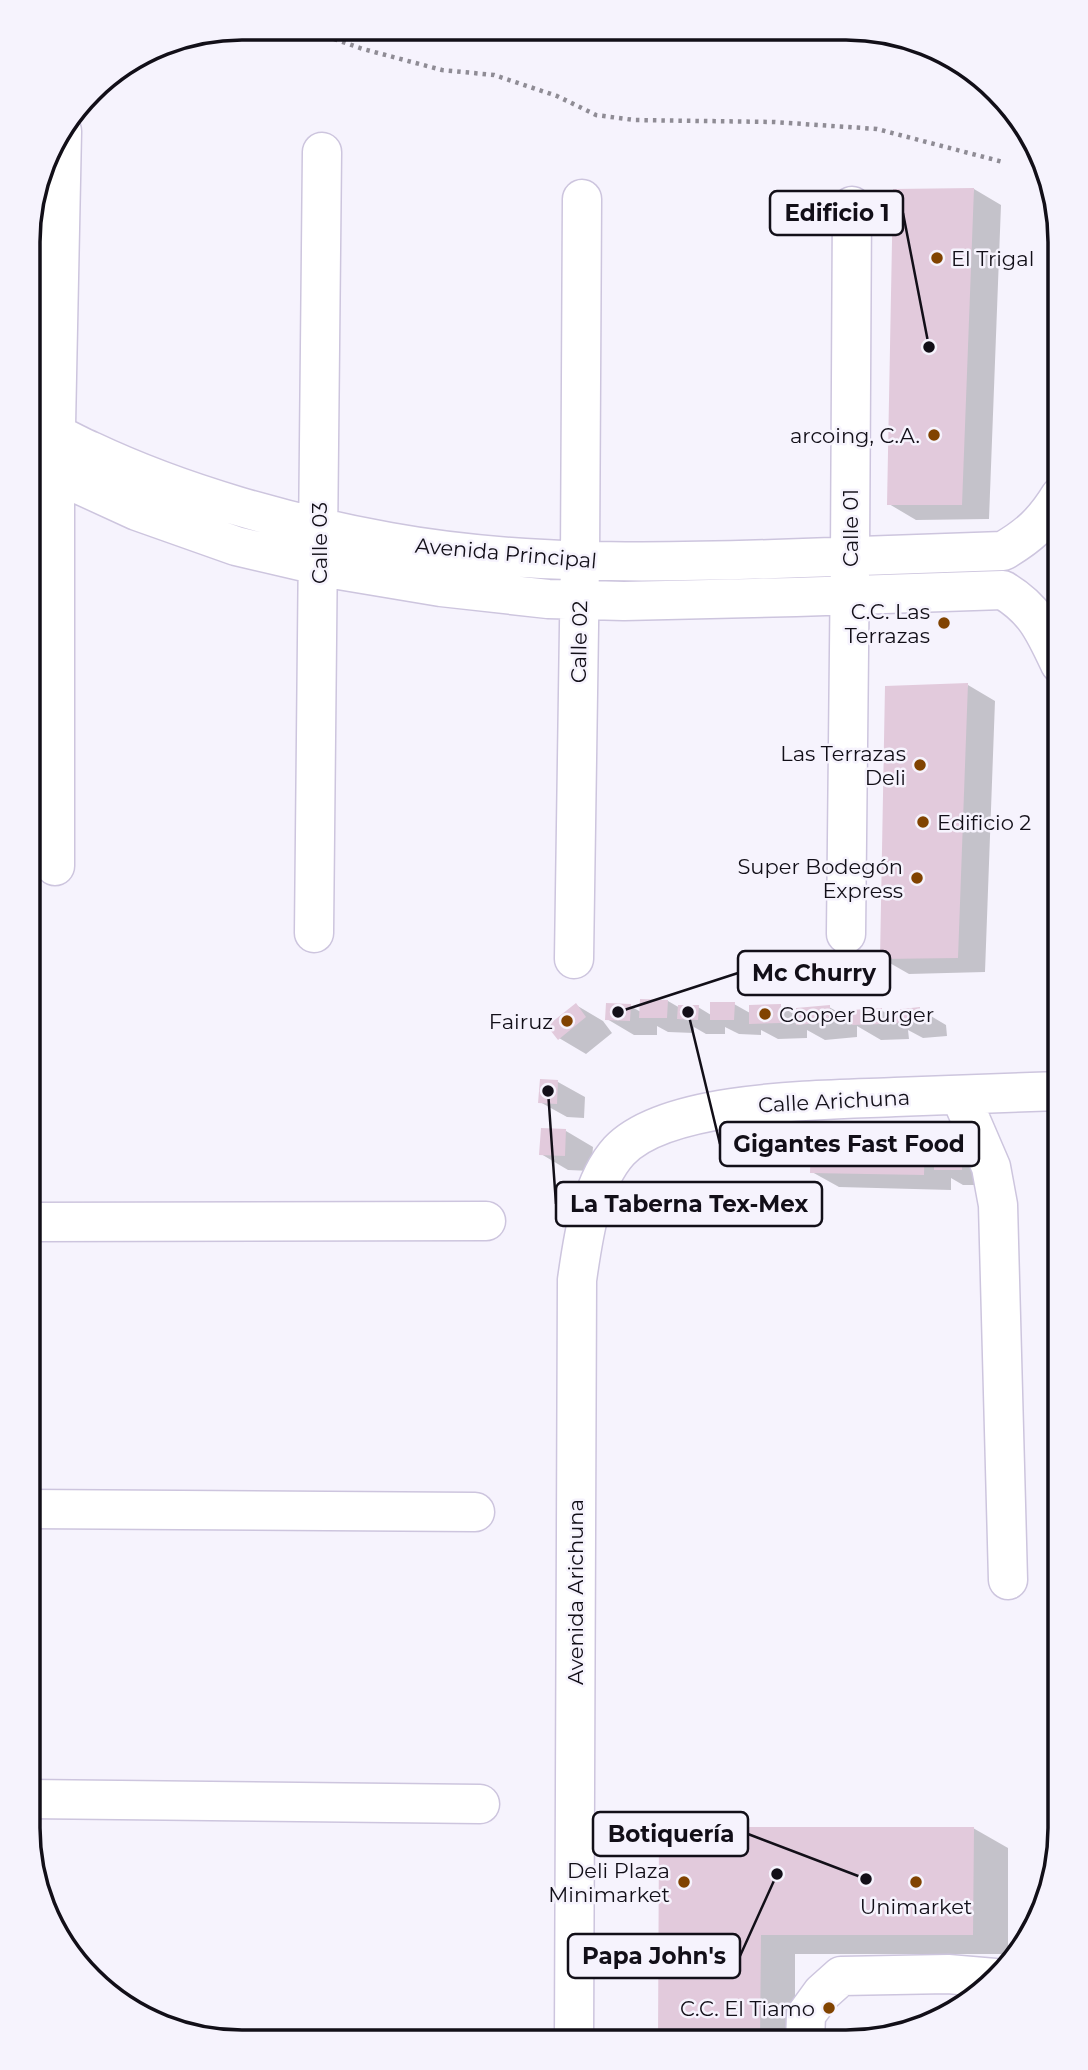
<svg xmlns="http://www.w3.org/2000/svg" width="1088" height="2070" font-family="Montserrat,sans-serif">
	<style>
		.green { fill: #ddee98 }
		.shadow { fill: #0003 }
		.building { fill: #e2cadc }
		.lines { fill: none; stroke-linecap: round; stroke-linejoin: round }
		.minor-casing { stroke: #cdc5de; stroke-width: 41 }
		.path { stroke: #8f8c95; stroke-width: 4.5; stroke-dasharray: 3.5 5; stroke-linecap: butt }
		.minor { stroke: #fff; stroke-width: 38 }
		.poi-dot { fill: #814301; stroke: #f6f3fd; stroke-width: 2.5 }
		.labels { text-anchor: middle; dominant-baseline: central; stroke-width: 5; stroke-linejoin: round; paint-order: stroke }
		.poi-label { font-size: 21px; fill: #120f18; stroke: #f6f3fd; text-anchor: end }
		.street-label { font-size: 21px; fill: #120f18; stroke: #f6f3fd }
		.rim { fill: none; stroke: #120f18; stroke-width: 3.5 }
		.leader { fill: none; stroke: #120f18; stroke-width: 2.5 }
		.callout-dot { fill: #120f18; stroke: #f6f3fd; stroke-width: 2.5 }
		.callout { fill: #f6f3fd; stroke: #120f18; stroke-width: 2.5 }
		.callout-label { font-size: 23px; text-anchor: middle; font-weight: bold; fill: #120f18 }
	</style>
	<rect width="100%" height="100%" fill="#f6f3fd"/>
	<path class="green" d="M 50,147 L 56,433 L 30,420 L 30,214 Z"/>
	<path class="shadow" d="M 974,189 L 1001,205 L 989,519 L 916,520 L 889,504 Z
		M 968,685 L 995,701 L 985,972 L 909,974 L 881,958 Z
		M 668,1001 L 680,1008 L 698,1007 L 711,1015 L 734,1004 L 750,1013 L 780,1006 L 798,1016 L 829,1007 L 854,1021 L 881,1010 L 895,1018 L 919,1009 L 946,1025 L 947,1036 L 923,1038 L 908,1030 L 909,1039 L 881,1040 L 857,1026 L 857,1037 L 825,1040 L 807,1030 L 807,1038 L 778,1039 L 761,1030 L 761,1035 L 739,1034 L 725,1027 L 725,1034 L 706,1034 L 694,1027 L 694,1033 L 668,1032 L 657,1026 L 657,1035 L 634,1035 L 607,1019 L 630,1006 L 641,1012 Z
		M 576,1005 L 603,1021 L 612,1033 L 586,1054 L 559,1038 Z
		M 541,1081 L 558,1082 L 585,1097 L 584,1118 L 567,1117 L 540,1102 Z
		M 566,1131 L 593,1147 L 591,1171 L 568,1170 L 541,1154 Z
		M 924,1133 L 952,1149 L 952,1152 L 962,1152 L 989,1168 L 989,1185 L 963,1185 L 951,1178 L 951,1190 L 839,1187 L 812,1172 Z
		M 661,1828 L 973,1828 L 1008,1848 L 1008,1954 L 795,1954 L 795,2042 L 660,2041 Z"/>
	<path class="building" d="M 974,188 L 962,505 L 887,505 L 893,189 Z
		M 968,683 L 958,958 L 880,959 L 885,686 Z
		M 640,999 L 668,1000 L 667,1018 L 639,1018 Z
		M 710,1002 L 735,1002 L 734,1020 L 710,1020 Z
		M 576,1003 L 586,1017 L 558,1040 L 547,1026 Z
		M 606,1003 L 631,1004 L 630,1021 L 605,1020 Z
		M 781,1004 L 781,1023 L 749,1024 L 749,1005 Z
		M 678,1005 L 699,1005 L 698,1020 L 677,1019 Z
		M 830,1005 L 830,1022 L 796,1025 L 796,1008 Z
		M 920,1007 L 920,1021 L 894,1023 L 893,1010 Z
		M 882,1008 L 882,1024 L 852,1025 L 851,1010 Z
		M 540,1079 L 558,1080 L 557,1104 L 538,1103 Z
		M 541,1128 L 566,1129 L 565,1156 L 539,1155 Z
		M 811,1129 L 925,1132 L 924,1175 L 810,1173 Z
		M 934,1150 L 962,1150 L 962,1170 L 934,1170 Z
		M 659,1827 L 974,1827 L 973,1935 L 761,1935 L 760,2042 L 658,2041 Z"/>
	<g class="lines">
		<g class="minor-casing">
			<path id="minor" d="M 30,420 C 50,430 70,442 91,451 C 182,494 290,524 389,542 C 515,565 649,563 775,559 C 851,556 927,554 1003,551 C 1029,536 1044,522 1060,496
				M 30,462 L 137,511 L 236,546 L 339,570 L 441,587 L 548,599 L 624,601 L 796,597 L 1003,590 C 1035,609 1044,630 1060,664
				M 55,866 L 55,475 L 62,131
				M 314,933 L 322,152
				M 846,934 L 850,556 L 852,206
				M 574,959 L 580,560 L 582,199
				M 960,1095 L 991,1167 L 998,1205 L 1008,1580
				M 29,1222 L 486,1221
				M 28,1509 L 475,1512
				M 28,1799 L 480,1804
				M 574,2041 L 577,1280 C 583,1239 590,1183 619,1151 C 668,1099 826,1100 895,1097 C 950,1095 1005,1093 1060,1091
				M 805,2042 L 806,2015 L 822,1993 L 841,1976 L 948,1974 L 995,1978"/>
		</g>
		<path class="path" d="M 302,28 L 363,49 L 442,70 L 494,75 L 557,96 L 596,115 L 634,120 L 774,122 L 877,129 L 1003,162"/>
		<use href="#minor" class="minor"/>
	</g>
	<g class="poi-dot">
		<circle cx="937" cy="258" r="7"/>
		<circle cx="934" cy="435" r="7"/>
		<circle cx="944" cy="623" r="7"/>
		<circle cx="920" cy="765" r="7"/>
		<circle cx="923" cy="822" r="7"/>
		<circle cx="917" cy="878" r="7"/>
		<circle cx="765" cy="1014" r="7"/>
		<circle cx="567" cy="1021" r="7"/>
		<circle cx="684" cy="1882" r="7"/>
		<circle cx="916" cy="1882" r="7"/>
		<circle cx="829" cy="2008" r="7"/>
	</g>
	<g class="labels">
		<g class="poi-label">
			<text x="951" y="258" text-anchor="start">El Trigal</text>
			<text x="920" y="435">arcoing, C.A.</text>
			<text x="930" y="611">C.C. Las<tspan x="930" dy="24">Terrazas</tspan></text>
			<text x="906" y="753">Las Terrazas<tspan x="906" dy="24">Deli</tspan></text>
			<text x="937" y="822" text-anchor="start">Edificio 2</text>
			<text x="903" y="866">Super Bodegón<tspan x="903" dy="24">Express</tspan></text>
			<text x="779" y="1014" text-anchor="start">Cooper Burger</text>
			<text x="553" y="1021">Fairuz</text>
			<text x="670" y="1870">Deli Plaza<tspan x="670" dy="24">Minimarket</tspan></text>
			<text x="916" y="1906" text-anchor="middle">Unimarket</text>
			<text x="815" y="2008">C.C. El Tiamo</text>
		</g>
		<g class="street-label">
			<text transform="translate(850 528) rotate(-90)">Calle 01</text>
			<text transform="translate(319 543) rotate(-90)">Calle 03</text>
			<text transform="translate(506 553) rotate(5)">Avenida Principal</text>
			<text transform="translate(579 642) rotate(-89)">Calle 02</text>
			<text transform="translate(834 1101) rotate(-3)">Calle Arichuna</text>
			<text transform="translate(575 1592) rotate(-90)">Avenida Arichuna</text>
		</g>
	</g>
	<path d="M0 0H1088V2070H0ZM242 40H846A202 202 0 0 1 1048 242V1828A202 202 0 0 1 846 2030H242A202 202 0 0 1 40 1828V242A202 202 0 0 1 242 40Z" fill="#f6f3fd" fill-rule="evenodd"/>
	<path class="rim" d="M242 40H846A202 202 0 0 1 1048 242V1828A202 202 0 0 1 846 2030H242A202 202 0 0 1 40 1828V242A202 202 0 0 1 242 40Z"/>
	<path class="leader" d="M929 347L903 213M618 1012L738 973M688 1012L720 1144M548 1091L556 1204M866 1879L748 1834M777 1874L740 1956"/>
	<g class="callout-dot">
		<circle cx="929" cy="347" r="7"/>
		<circle cx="618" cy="1012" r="7"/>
		<circle cx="688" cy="1012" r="7"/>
		<circle cx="548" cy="1091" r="7"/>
		<circle cx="866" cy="1879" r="7"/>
		<circle cx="777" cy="1874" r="7"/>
	</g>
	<g class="callout">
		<rect x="770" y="191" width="133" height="44" rx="7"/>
		<rect x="738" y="951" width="152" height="44" rx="7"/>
		<rect x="720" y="1122" width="259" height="44" rx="7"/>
		<rect x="556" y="1182" width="266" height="44" rx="7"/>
		<rect x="593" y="1812" width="155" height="44" rx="7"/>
		<rect x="568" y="1934" width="172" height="44" rx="7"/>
	</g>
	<g class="callout-label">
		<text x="837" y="221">Edificio 1</text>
		<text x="814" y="981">Mc Churry</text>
		<text x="849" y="1152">Gigantes Fast Food</text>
		<text x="689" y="1212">La Taberna Tex-Mex</text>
		<text x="671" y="1842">Botiquería</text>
		<text x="654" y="1964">Papa John's</text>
	</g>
</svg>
